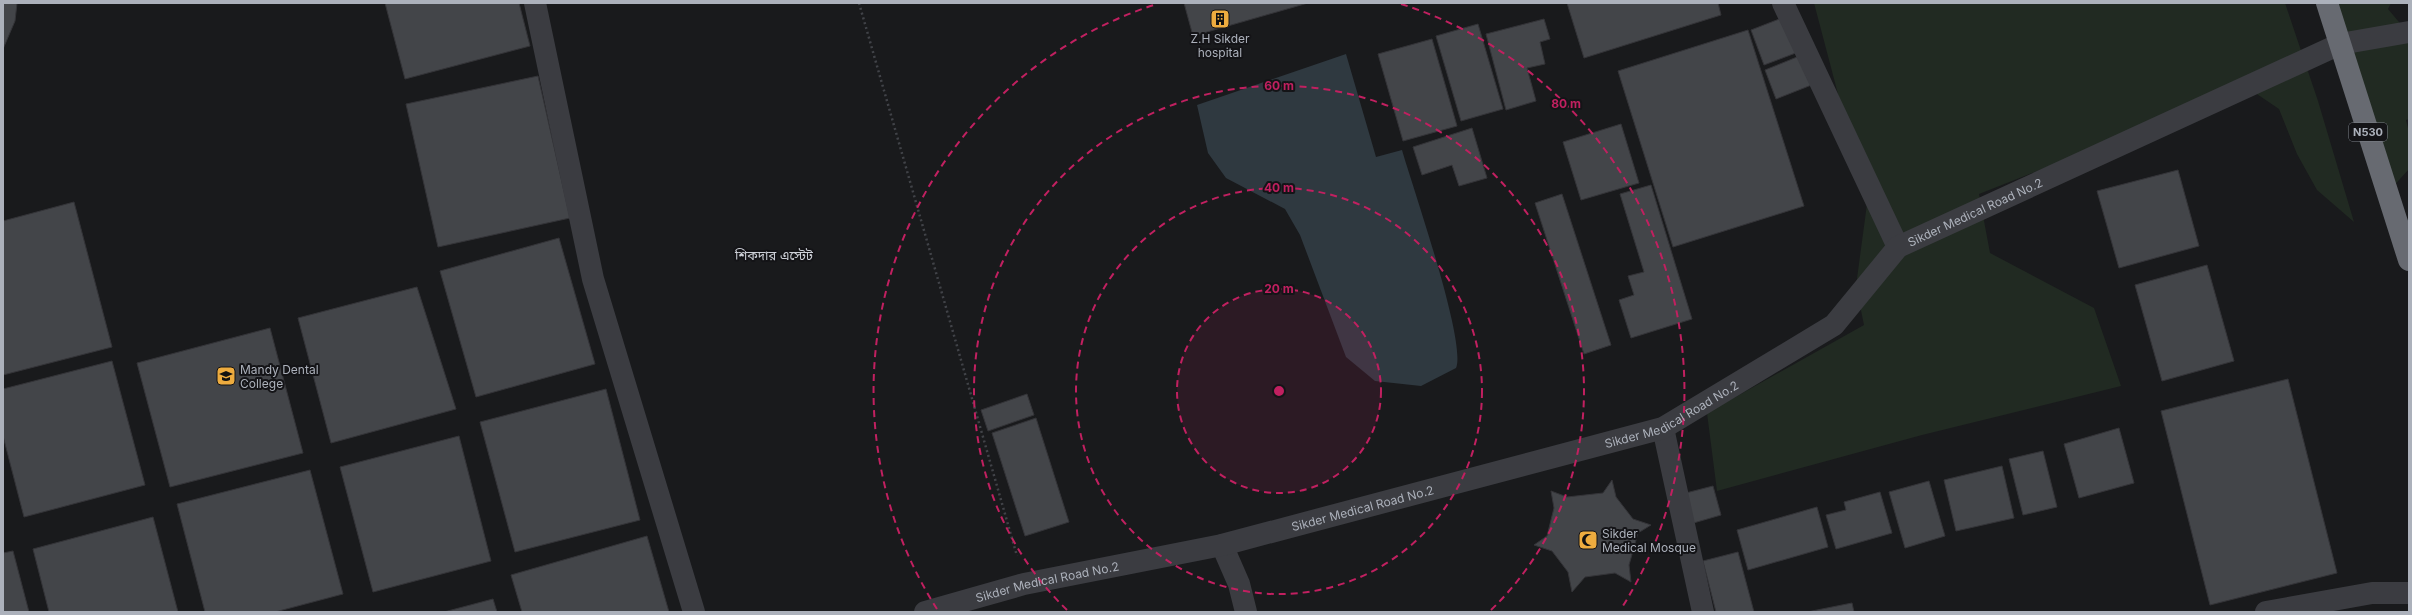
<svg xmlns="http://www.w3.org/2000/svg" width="2412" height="615" font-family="Inter,'Noto Sans Bengali',sans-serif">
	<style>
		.green { fill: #212a22 }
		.water { fill: #2f3940 }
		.building { fill: #434549; stroke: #343438 }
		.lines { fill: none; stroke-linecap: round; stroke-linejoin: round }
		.path { stroke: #414348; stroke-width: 2.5; stroke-dasharray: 2 3; stroke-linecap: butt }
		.minor { stroke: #3b3c41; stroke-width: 22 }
		.highway { stroke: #676a71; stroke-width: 22 }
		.ring { fill: none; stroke: #c12060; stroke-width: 2; stroke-dasharray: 7 5 }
		.labels { text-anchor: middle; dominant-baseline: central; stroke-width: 4; stroke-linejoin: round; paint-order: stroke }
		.shield { fill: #141417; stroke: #7e828a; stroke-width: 1 }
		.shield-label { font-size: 11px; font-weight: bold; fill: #acb1bb }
		.poi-label { font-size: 12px; fill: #acb1bb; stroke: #141417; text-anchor: start }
		.street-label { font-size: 12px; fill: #acb1bb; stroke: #141417 }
		.neighbourhood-label { font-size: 13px; fill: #cdd0d7; stroke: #141417 }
		.centre { fill: #c12060; stroke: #141417; stroke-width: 2 }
		.ring-label { font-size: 12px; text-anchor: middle; font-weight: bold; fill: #c12060; stroke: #141417; stroke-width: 4; stroke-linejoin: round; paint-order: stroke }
	</style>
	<rect width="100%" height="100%" fill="#191a1c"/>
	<path class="green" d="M 1814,3 L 2285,3 L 2318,101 L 2354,222 L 2317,190 L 2297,154 L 2279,109 L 2248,88 L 1979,194 L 1990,253 L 2094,308 L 2121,386 L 1922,435 L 1717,491 L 1707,413 L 1864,325 L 1856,286 L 1867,204 Z
		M 2333,3 L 2391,3 L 2388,9 L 2409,34 L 2409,119 L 2406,120 L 2409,132 L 2409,169 L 2390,190 Z"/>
	<path class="water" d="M 1346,54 L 1376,157 L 1402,150 C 1412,185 1467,343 1456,368 L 1421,386 L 1375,381 L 1346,357 L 1300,235 L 1285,209 L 1226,178 L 1208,153 L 1197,105 Z"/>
	<path class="building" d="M 3,3 L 17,3 L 15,21 L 3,49 Z
		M 385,3 L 519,3 L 530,46 L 405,79 Z
		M 1184,3 L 1308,3 L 1193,36 Z
		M 1567,3 L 1718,3 L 1721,15 L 1584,58 Z
		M 1787,16 L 1801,51 L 1764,65 L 1751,30 Z
		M 1544,19 L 1550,39 L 1540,42 L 1545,64 L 1527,68 L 1536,101 L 1506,110 L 1486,34 Z
		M 1478,24 L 1503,109 L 1461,121 L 1436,36 Z
		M 1748,30 L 1804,206 L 1673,247 L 1618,71 Z
		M 1432,39 L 1457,126 L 1403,141 L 1378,54 Z
		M 1802,55 L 1814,84 L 1776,99 L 1765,70 Z
		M 538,76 L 570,218 L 438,247 L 406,104 Z
		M 1621,124 L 1639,183 L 1581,200 L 1563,142 Z
		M 1472,128 L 1487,178 L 1459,186 L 1452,165 L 1422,175 L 1413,147 Z
		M 2178,170 L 2199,246 L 2119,268 L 2097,191 Z
		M 1651,185 L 1692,319 L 1631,338 L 1619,300 L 1634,295 L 1628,276 L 1644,272 L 1620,194 Z
		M 1562,194 L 1611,345 L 1584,354 L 1535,203 Z
		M 74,202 L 112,347 L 3,375 L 3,221 Z
		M 559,238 L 595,364 L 476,397 L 440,271 Z
		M 2207,265 L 2234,361 L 2162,381 L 2135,285 Z
		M 417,287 L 456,409 L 331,443 L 298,318 Z
		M 270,328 L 303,453 L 170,487 L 137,363 Z
		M 112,361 L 145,485 L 24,517 L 3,436 L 3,389 Z
		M 2288,379 L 2337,573 L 2210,605 L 2161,411 Z
		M 606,389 L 640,520 L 515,552 L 480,422 Z
		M 1027,394 L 1034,415 L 988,431 L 981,410 Z
		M 1036,418 L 1069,522 L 1025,536 L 992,433 Z
		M 2119,428 L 2134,483 L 2079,498 L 2064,444 Z
		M 459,436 L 491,561 L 373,592 L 340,467 Z
		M 2043,451 L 2057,507 L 2023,515 L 2009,459 Z
		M 2002,466 L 2014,518 L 1956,531 L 1944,480 Z
		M 310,470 L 343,594 L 275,612 L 205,612 L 177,504 Z
		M 1612,480 L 1616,497 L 1633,519 L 1651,525 L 1638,533 L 1629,565 L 1631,582 L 1615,573 L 1585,577 L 1572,592 L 1568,572 L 1552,551 L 1534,545 L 1547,536 L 1554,508 L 1551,491 L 1567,497 L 1603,493 Z
		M 1929,481 L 1945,536 L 1905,548 L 1889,492 Z
		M 1713,486 L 1721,515 L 1690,524 L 1682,494 Z
		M 1880,492 L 1892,533 L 1836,549 L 1826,515 L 1846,510 L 1844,502 Z
		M 1817,507 L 1828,547 L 1748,570 L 1737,530 Z
		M 153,517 L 178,612 L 49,612 L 33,549 Z
		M 647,536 L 669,612 L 522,612 L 511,575 Z
		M 13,551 L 29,612 L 3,612 L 3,553 Z
		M 1738,552 L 1754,612 L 1716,612 L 1703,561 Z
		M 493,599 L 497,612 L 444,612 Z
		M 1852,603 L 1854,612 L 1807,612 Z"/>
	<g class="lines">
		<path class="path" d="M 859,3 L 1017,556"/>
		<g class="minor">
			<path d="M 535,3 L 593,279 L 694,612"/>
			<path d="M 1783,3 L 1898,247"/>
			<path d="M 1663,428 L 1703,612"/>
			<path d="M 1222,545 L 1239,584 L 1246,612"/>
			<path id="s1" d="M 925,612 L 1024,584 L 1222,545 L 1663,428 L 1834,325 L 1898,247 L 2340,44 L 2409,32"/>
			<path d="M 2266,612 L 2372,593 L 2409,593"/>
		</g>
		<path class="highway" d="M 2327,3 L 2409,260"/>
	</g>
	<circle cx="1279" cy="391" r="102" fill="#c12060" fill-opacity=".12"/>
	<g class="ring">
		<circle cx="1279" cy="391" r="102"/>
		<circle cx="1279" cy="391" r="203"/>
		<path d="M1067 610A305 305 0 1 1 1491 610"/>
		<path d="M937 609A406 406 0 0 1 1157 4M1401 4A406 406 0 0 1 1621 609"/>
	</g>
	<defs>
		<g id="building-square" transform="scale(1)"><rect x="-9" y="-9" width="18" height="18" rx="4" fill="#eeac3f" stroke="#141417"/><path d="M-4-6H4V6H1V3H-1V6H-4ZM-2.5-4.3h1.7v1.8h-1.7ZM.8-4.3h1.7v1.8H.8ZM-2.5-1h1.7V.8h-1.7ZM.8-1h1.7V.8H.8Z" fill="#111"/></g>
		<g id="university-square" transform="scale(1)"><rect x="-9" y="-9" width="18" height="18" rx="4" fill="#eeac3f" stroke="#141417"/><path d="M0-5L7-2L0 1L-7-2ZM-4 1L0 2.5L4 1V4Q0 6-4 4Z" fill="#111"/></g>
		<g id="mosque-square" transform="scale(1)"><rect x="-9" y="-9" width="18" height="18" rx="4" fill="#eeac3f" stroke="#141417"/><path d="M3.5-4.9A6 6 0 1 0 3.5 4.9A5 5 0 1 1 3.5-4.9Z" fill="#111"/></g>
	</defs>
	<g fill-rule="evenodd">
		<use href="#building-square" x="1220" y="19"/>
		<use href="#university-square" x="226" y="376"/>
		<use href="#mosque-square" x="1588" y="540"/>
	</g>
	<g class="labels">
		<rect class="shield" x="2349" y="123" width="38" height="18" rx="3"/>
		<g class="shield-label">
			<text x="2368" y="132">N530</text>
		</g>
		<g class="poi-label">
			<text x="1220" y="38" text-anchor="middle">Z.H Sikder<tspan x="1220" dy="14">hospital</tspan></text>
			<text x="240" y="369">Mandy Dental<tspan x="240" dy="14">College</tspan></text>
			<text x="1602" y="533">Sikder<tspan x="1602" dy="14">Medical Mosque</tspan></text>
		</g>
		<g class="street-label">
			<text stroke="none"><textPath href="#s1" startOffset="1146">Sikder Medical Road No.2</textPath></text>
			<text stroke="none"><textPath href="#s1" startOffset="774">Sikder Medical Road No.2</textPath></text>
			<text stroke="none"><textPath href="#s1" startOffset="450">Sikder Medical Road No.2</textPath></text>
			<text stroke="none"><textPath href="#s1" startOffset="126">Sikder Medical Road No.2</textPath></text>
		</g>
		<g class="neighbourhood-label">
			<text x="774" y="255">শিকদার এস্টেট</text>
		</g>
	</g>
	<circle cx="1279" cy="391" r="6" class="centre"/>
	<g class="ring-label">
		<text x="1279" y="90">60 m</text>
		<text x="1566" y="108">80 m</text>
		<text x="1279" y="192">40 m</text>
		<text x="1279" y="293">20 m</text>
	</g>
	<rect width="2412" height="615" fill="none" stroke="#acb1bb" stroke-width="8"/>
</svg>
